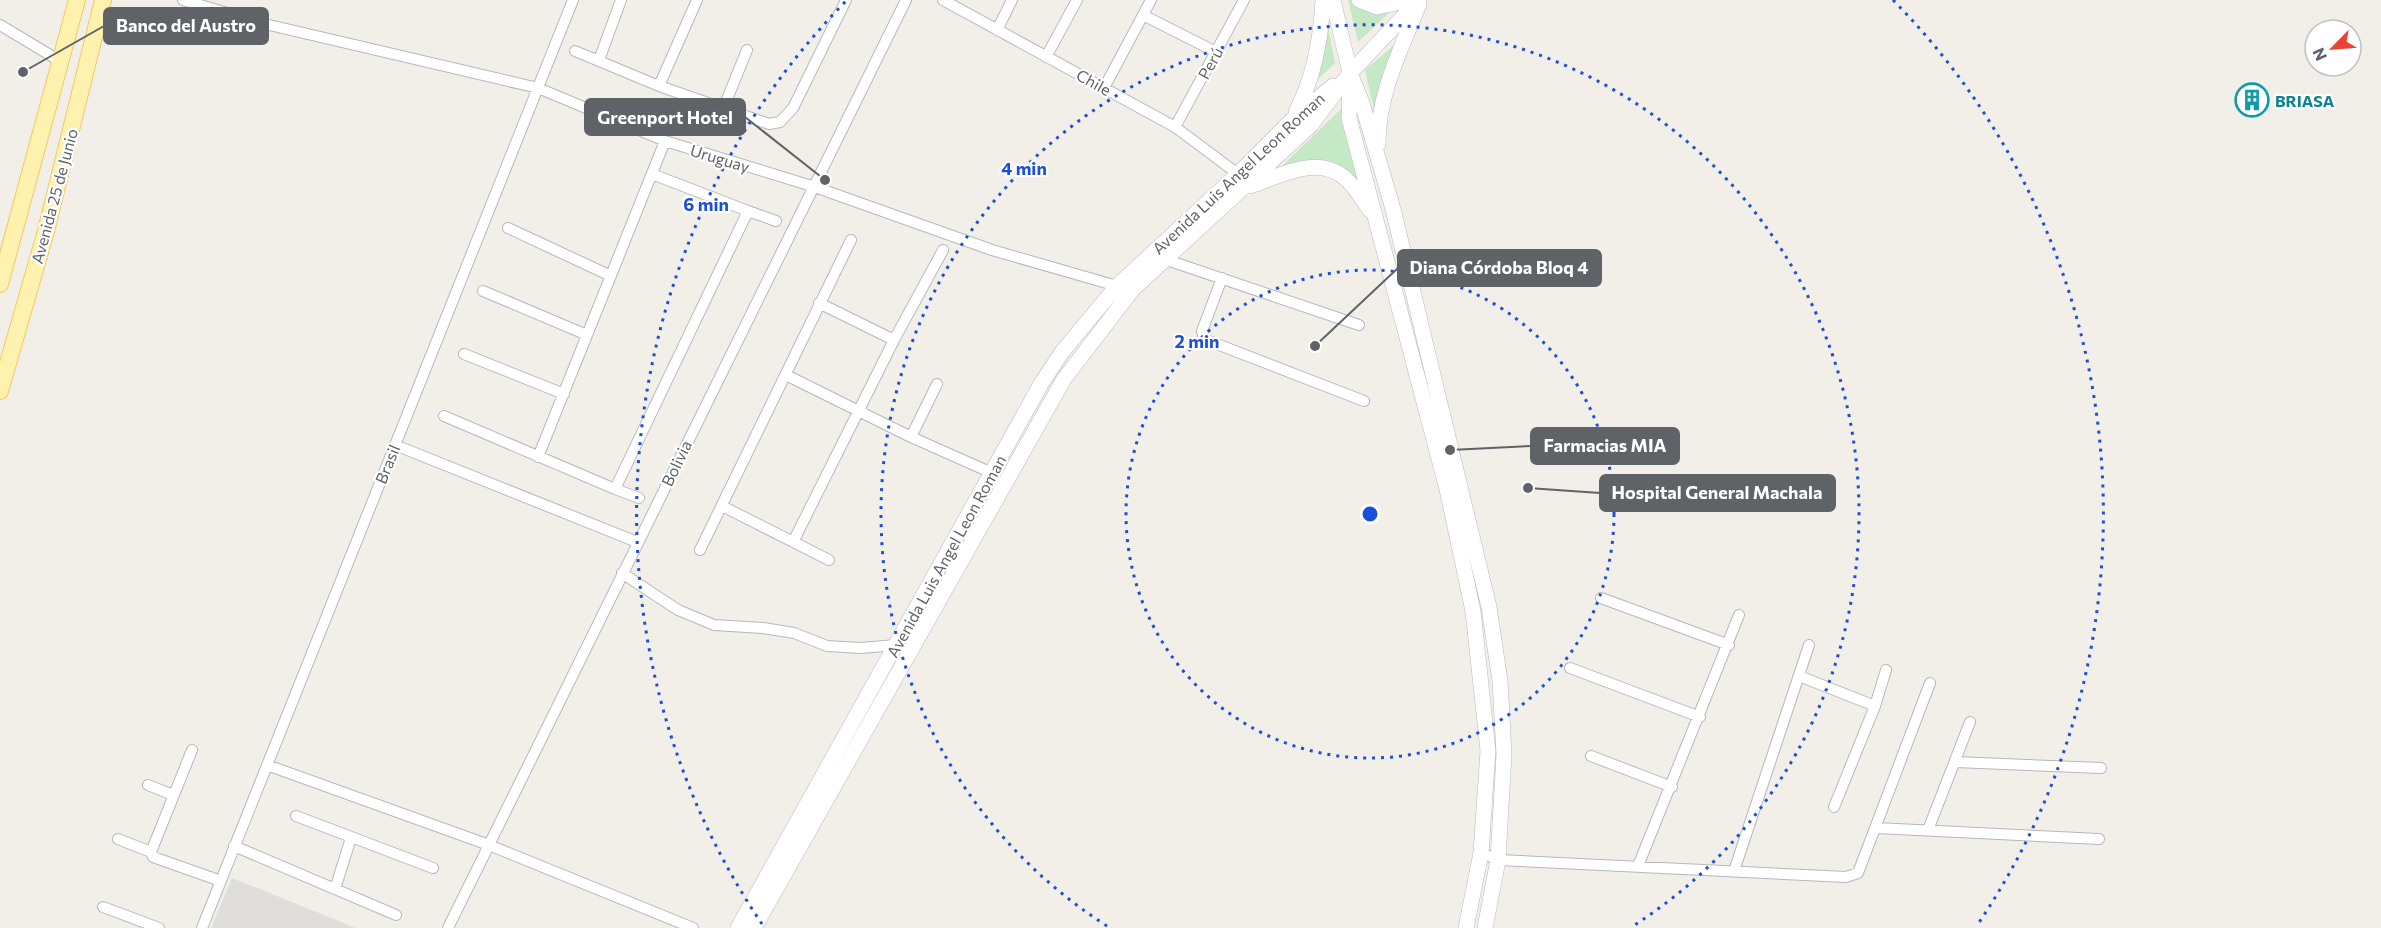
<svg xmlns="http://www.w3.org/2000/svg" width="2381" height="928" font-family="Commissioner,sans-serif">
	<style>
		.industrial { fill: #e0deda }
		.green { fill: #c5e8c5 }
		.lines { fill: none; stroke-linecap: round; stroke-linejoin: round }
		.street-casing { stroke: #b5b8bc; stroke-width: 12 }
		.secondary-casing { stroke: #b6babf; stroke-width: 16 }
		.primary-casing { stroke: #f2c960; stroke-width: 18 }
		.street { stroke: #fff; stroke-width: 10 }
		.secondary { stroke: #fff; stroke-width: 15 }
		.primary { stroke: #fff2af; stroke-width: 16 }
		.ring { fill: none; stroke: #1d4ed8; stroke-width: 3; stroke-dasharray: 3 6 }
		.labels { text-anchor: middle; dominant-baseline: central; stroke-width: 4.5; stroke-linejoin: round; paint-order: stroke }
		.street-label { font-size: 16px; fill: #5f6368; stroke: #fff }
		.culture-label { font-size: 16px; font-weight: bold; fill: #0d838f; stroke: #fff; text-anchor: start }
		.centre { fill: #1d4ed8; stroke: #fff; stroke-width: 3 }
		.ring-label { font-size: 18px; text-anchor: middle; font-weight: bold; fill: #1d4ed8; stroke: #fff; stroke-width: 4.5; stroke-linejoin: round; paint-order: stroke }
		.leader { fill: none; stroke: #5f6368; stroke-width: 2 }
		.callout-dot { fill: #5f6368; stroke: #fff; stroke-width: 2 }
		.callout { fill: #5f6368; stroke: #5f6368; stroke-width: 2 }
		.callout-label { font-size: 18px; text-anchor: middle; font-weight: bold; fill: #fff }
	</style>
	<rect width="100%" height="100%" fill="#f1efe8"/>
	<path class="industrial" d="M 232,878 L 356,928 L 211,928 Z"/>
	<path class="green" d="M 1348,0 L 1353,0 L 1367,11 L 1392,10 L 1358,42 Z
		M 1327,21 L 1335,63 L 1317,80 Z
		M 1401,39 L 1376,119 L 1365,70 Z
		M 1342,108 L 1364,191 L 1349,177 L 1277,171 Z"/>
	<g class="lines">
		<g class="street-casing">
			<path id="street" d="M 183,0 L 265,24 L 538,88 L 665,141 L 812,186 L 992,250 L 1117,286
				M 943,0 L 1175,127 L 1238,174
				M 1143,15 L 1216,52
				M 0,25 L 60,61
				M 997,30 L 1012,0
				M 575,51 L 659,86 L 769,124 L 780,122 L 793,108 L 846,0
				M 1046,57 L 1077,0
				M 599,60 L 621,0
				M 659,86 L 697,0
				M 1104,88 L 1151,0
				M 723,109 L 747,50
				M 1175,127 L 1244,0
				M 748,211 L 776,221
				M 508,228 L 611,276
				M 1167,260 L 1359,325
				M 1222,278 L 1202,331 L 1204,339 L 1364,401
				M 483,291 L 587,335
				M 819,303 L 894,340
				M 464,354 L 564,394
				M 786,375 L 911,437 L 992,473
				M 444,416 L 615,489 L 748,211 L 652,174
				M 911,437 L 937,384
				M 395,445 L 637,542
				M 538,457 L 665,141
				M 615,489 L 639,498
				M 722,506 L 829,560
				M 793,542 L 894,340 L 943,250
				M 700,550 L 851,240
				M 622,573 L 678,610 L 714,625 L 763,628 L 794,633 L 827,646 L 861,648 L 896,645
				M 1601,598 L 1729,645
				M 1570,668 L 1700,717
				M 1799,676 L 1875,706
				M 192,750 L 151,852 L 153,857 L 221,881
				M 1591,756 L 1672,787
				M 1955,762 L 2101,768
				M 267,765 L 489,845 L 693,928
				M 148,785 L 173,795
				M 1834,807 L 1875,706 L 1886,670
				M 296,816 L 433,868
				M 1876,828 L 2099,839
				M 1928,830 L 1970,722
				M 118,839 L 151,852
				M 234,846 L 396,915
				M 1481,853 L 1498,860 L 1846,877 L 1858,873 L 1930,683
				M 1638,866 L 1739,615
				M 1734,871 L 1809,645
				M 335,889 L 351,838
				M 103,907 L 159,928
				M 202,928 L 573,0
				M 448,928 L 906,0"/>
		</g>
		<g class="secondary-casing">
			<path id="secondary" d="M 1333,0 L 1350,73 L 1362,103 L 1393,209 L 1489,607 L 1500,681 L 1504,754 L 1498,860 L 1485,928
				M 1359,0 L 1377,7 L 1410,0
				M 1350,82 L 1349,118 L 1447,489 L 1473,611 L 1488,751 L 1481,853 L 1466,928
				M 1296,112 C 1314,78 1321,39 1323,0
				M 1378,144 C 1378,93 1401,50 1419,4
				M 1250,186 C 1280,176 1319,153 1347,180 C 1356,188 1362,200 1370,210
				M 738,928 L 1041,384 L 1062,352 L 1117,286 L 1238,174 L 1292,120 L 1333,86
				M 754,928 L 1064,379 L 1133,289 L 1311,125 L 1350,73 L 1419,0"/>
		</g>
		<g class="primary-casing">
			<path id="primary" d="M 0,284 L 77,0
				M 0,391 L 46,231 L 103,0"/>
		</g>
		<use href="#street" class="street"/>
		<use href="#secondary" class="secondary"/>
		<use href="#primary" class="primary"/>
	</g>
	<g class="ring">
		<circle cx="1370" cy="514" r="244"/>
		<path d="M1107 926A489 489 0 1 1 1633 926"/>
		<path d="M762 924A733 733 0 0 1 847 0M1893 0A733 733 0 0 1 1978 924"/>
	</g>
	<defs>
		<g id="building-ring" transform="scale(1.725)"><circle r="9.5" fill="#fff" stroke="#0f9aa8" stroke-width="1.5"/><path d="M-4-6H4V6H1V3H-1V6H-4ZM-2.5-4.3h1.7v1.8h-1.7ZM.8-4.3h1.7v1.8H.8ZM-2.5-1h1.7V.8h-1.7ZM.8-1h1.7V.8H.8Z" fill="#0f9aa8"/></g>
	</defs>
	<g fill-rule="evenodd">
		<use href="#building-ring" x="2252" y="100"/>
	</g>
	<g class="labels">
		<g class="street-label">
			<text transform="translate(1210 63) rotate(-61)">Perú</text>
			<text transform="translate(1094 82) rotate(29)">Chile</text>
			<text transform="translate(720 158) rotate(17)">Uruguay</text>
			<text transform="translate(1238 173) rotate(-43)">Avenida Luis Angel Leon Roman</text>
			<text transform="translate(54 196) rotate(-75)">Avenida 25 de Junio</text>
			<text transform="translate(676 463) rotate(-64)">Bolivia</text>
			<text transform="translate(387 464) rotate(-68)">Brasil</text>
			<text transform="translate(946 556) rotate(-61)">Avenida Luis Angel Leon Roman</text>
		</g>
		<g class="culture-label">
			<text x="2275" y="100">BRIASA</text>
		</g>
	</g>
	<circle cx="1370" cy="514" r="9" class="centre"/>
	<g class="ring-label">
		<text x="1024" y="175">4 min</text>
		<text x="706" y="211">6 min</text>
		<text x="1197" y="348">2 min</text>
	</g>
	<path class="leader" d="M23 72L104 26M825 180L745 117M1315 346L1398 268M1450 450L1531 446M1528 488L1600 493"/>
	<g class="callout-dot">
		<circle cx="23" cy="72" r="6"/>
		<circle cx="825" cy="180" r="6"/>
		<circle cx="1315" cy="346" r="6"/>
		<circle cx="1450" cy="450" r="6"/>
		<circle cx="1528" cy="488" r="6"/>
	</g>
	<g class="callout">
		<rect x="104" y="8" width="164" height="36" rx="6"/>
		<rect x="585" y="99" width="160" height="36" rx="6"/>
		<rect x="1398" y="250" width="203" height="36" rx="6"/>
		<rect x="1531" y="428" width="148" height="36" rx="6"/>
		<rect x="1600" y="475" width="235" height="36" rx="6"/>
	</g>
	<g class="callout-label">
		<text x="186" y="32">Banco del Austro</text>
		<text x="665" y="124">Greenport Hotel</text>
		<text x="1499" y="274">Diana Córdoba Bloq 4</text>
		<text x="1605" y="452">Farmacias MIA</text>
		<text x="1717" y="499">Hospital General Machala</text>
	</g>
	<g transform="translate(2333 48) rotate(245)"><circle r="28" fill="#ffffff" stroke="#bfc1c3" stroke-width="1.5"/>
	<path d="M0-4.5L10 22L0 15L-10 22Z" fill="#ea4335"/>
	<text y="-9" font-size="16" font-weight="bold" text-anchor="middle" fill="#5f6368">N</text>
	</g>
</svg>
